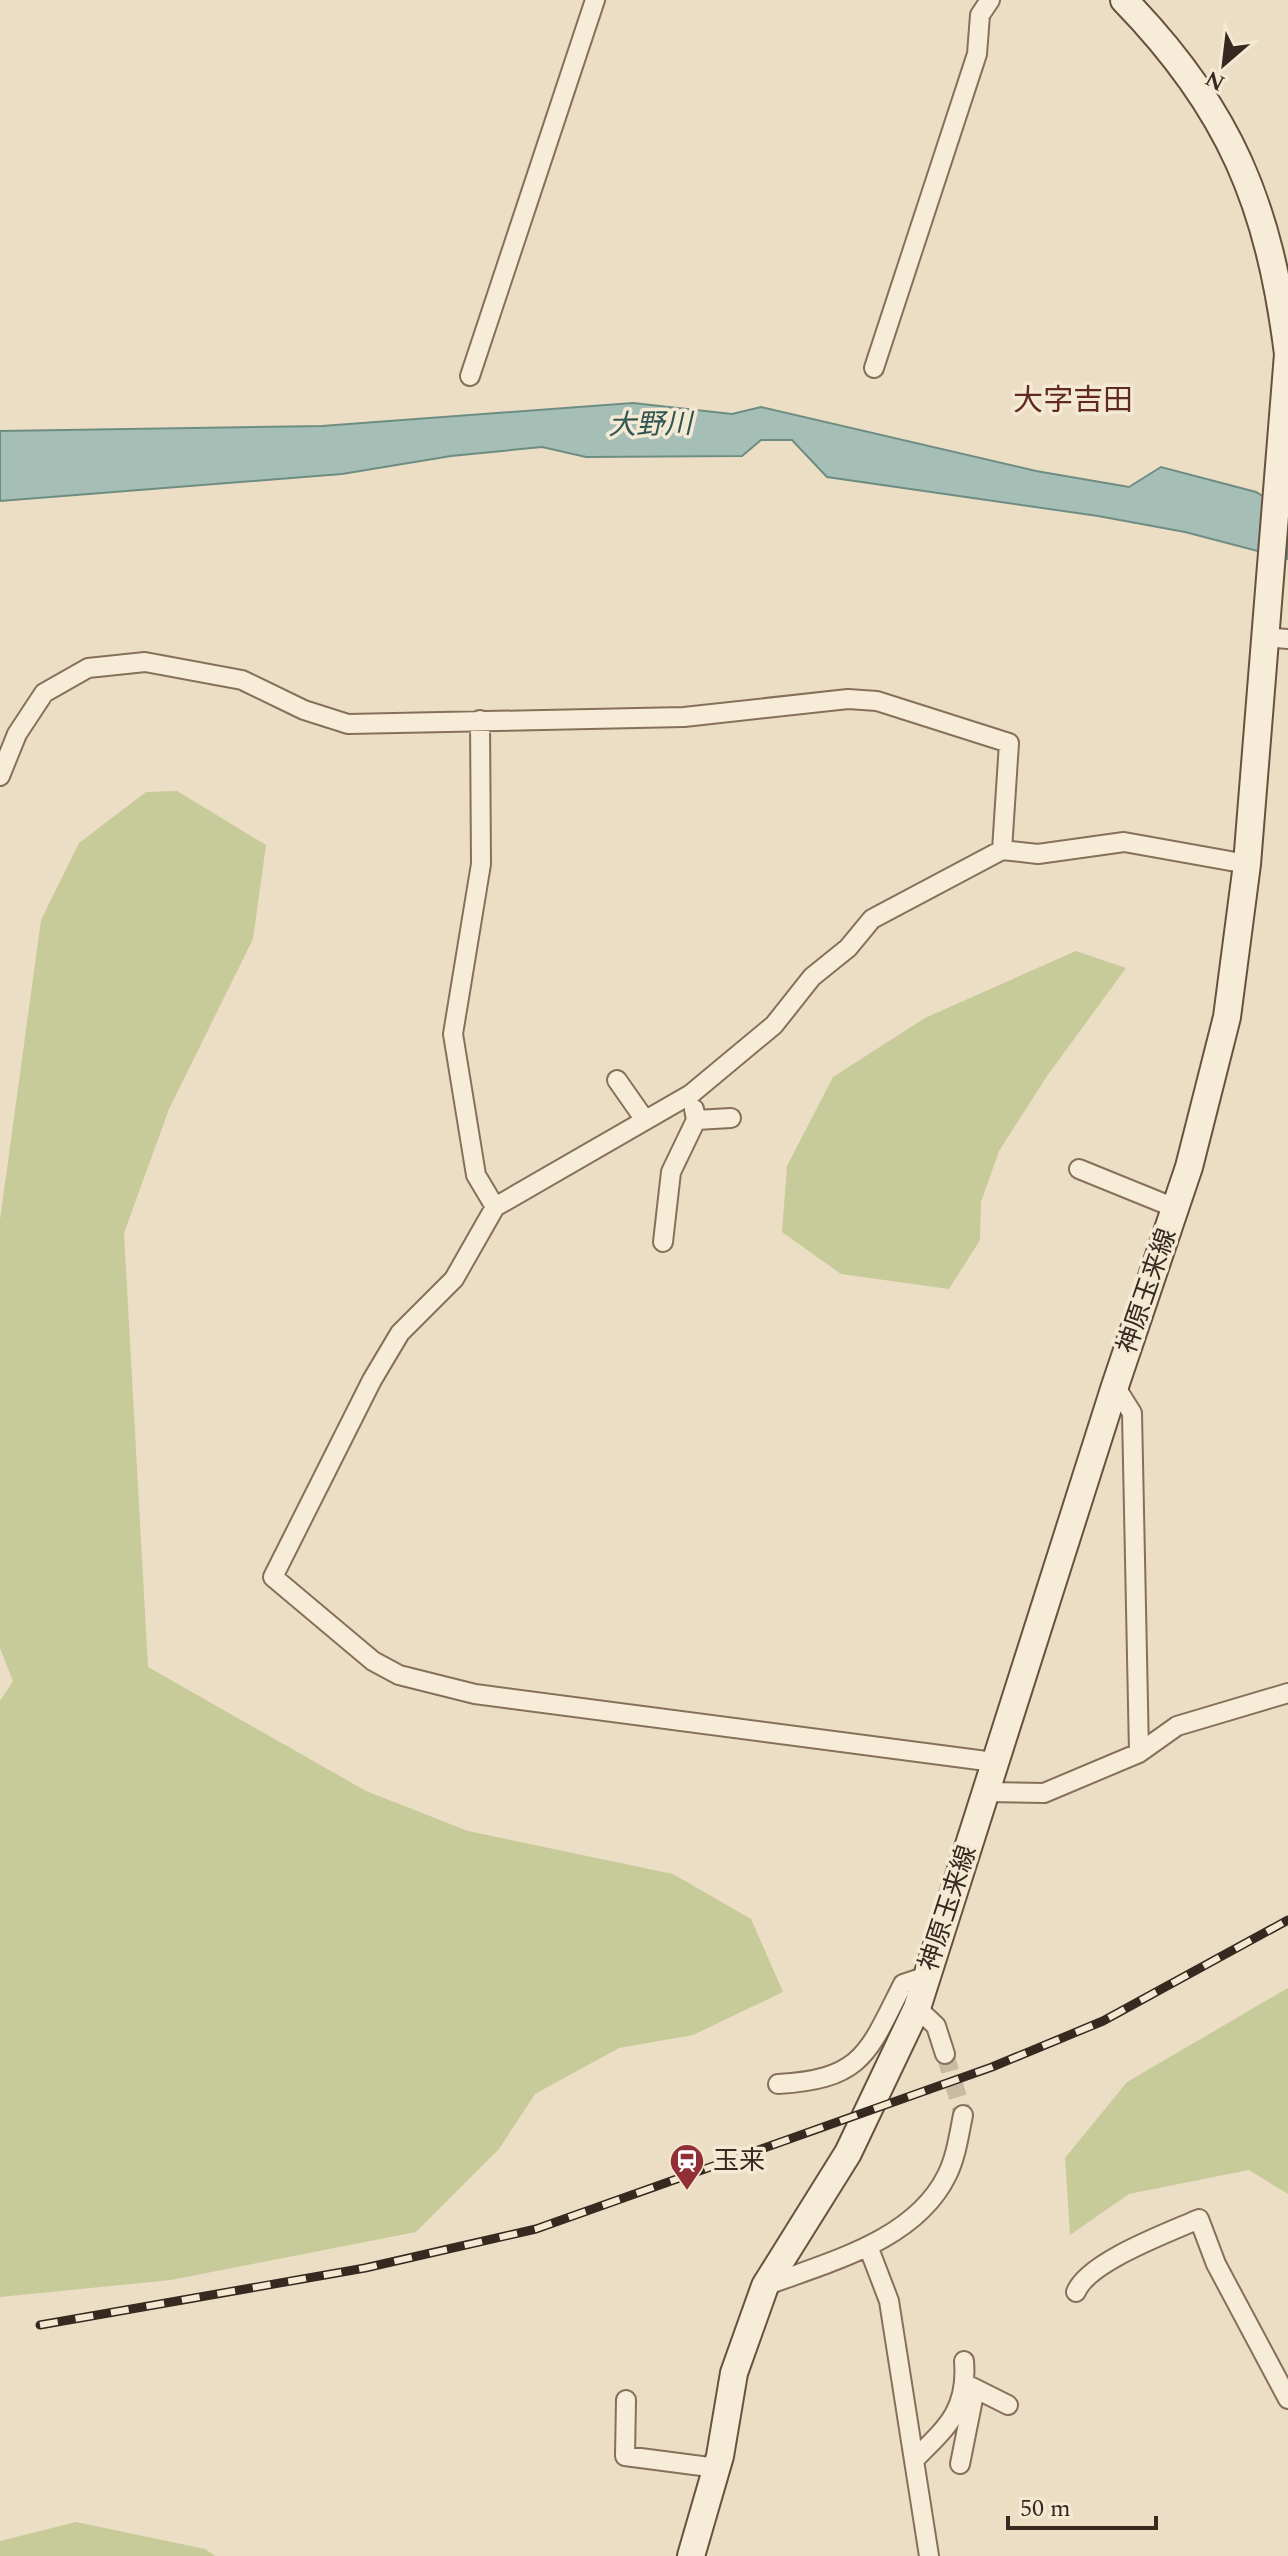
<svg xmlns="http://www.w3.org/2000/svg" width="1288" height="2556" font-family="Spectral,'Noto Sans JP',serif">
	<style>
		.green { fill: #c7ca99 }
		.water { fill: #a6bfb6; stroke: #6d8d83; stroke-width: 2 }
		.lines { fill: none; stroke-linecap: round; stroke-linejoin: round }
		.street-tunnel { stroke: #c8baa3; stroke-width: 18; stroke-dasharray: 18 9; stroke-linecap: butt }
		.street-casing { stroke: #86705b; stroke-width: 22 }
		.secondary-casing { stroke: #67513f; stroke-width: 30 }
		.street { stroke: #f7ecd7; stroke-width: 18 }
		.secondary { stroke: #f7ecd7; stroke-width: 26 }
		.rail-casing { stroke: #36291f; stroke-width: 9 }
		.rail { stroke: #f4e9d3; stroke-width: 6; stroke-dasharray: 18; stroke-linecap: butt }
		.labels { text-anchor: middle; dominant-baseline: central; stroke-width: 7; stroke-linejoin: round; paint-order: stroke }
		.street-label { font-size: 26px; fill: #36291f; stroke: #f4e9d3 }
		.poi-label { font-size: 26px; fill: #36291f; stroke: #f4e9d3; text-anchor: start }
		.water-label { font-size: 28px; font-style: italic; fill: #2f5551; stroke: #f4e9d3 }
		.quarter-label { font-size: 30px; fill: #612a20; stroke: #f4e9d3 }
	</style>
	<rect width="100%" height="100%" fill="#ecdec4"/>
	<path class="green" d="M 177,791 L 266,845 L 253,939 L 169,1109 L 124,1233 L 148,1667 L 366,1791 L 468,1831 L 673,1874 L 751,1919 L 783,1992 L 693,2035 L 619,2048 L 535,2094 L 499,2149 L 416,2232 L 171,2280 L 0,2297 L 0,1701 L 13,1681 L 0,1648 L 0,1220 L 41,920 L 79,843 L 146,792 Z
		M 1076,951 L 1126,968 L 1047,1076 L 999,1151 L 981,1202 L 980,1240 L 949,1289 L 841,1274 L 782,1232 L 787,1166 L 833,1077 L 925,1018 Z
		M 1288,1988 L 1288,2194 L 1249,2170 L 1129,2194 L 1070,2235 L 1065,2158 L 1127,2082 Z
		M 76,2522 L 205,2549 L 215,2556 L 0,2556 L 0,2541 Z"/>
	<path class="water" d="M 633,403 L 732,414 L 761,407 L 1036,471 L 1129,487 L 1161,467 L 1256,492 L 1288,512 L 1288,559 L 1185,532 L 1098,516 L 827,477 L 792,440 L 761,440 L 742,456 L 586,457 L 542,447 L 451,456 L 342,474 L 0,501 L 0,431 L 322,426 Z"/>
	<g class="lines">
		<path class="street-tunnel" d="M 945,2054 L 963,2115"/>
		<g class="street-casing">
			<path id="street" d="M 874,368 L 977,54 L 980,15 L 990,0
				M 470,376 L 595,0
				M 1263,637 L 1288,639
				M 480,720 L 481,864 L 453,1034 L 476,1175 L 495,1207 L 454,1279 L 400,1333 L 372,1380 L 273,1577 L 373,1661 L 399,1675 L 475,1694 L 994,1762
				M 0,776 L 17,734 L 44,693 L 88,668 L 145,662 L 242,680 L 304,710 L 348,724 L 684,717 L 848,699 L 877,701 L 1009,743 L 1002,850
				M 617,1080 L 645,1120
				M 694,1109 L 696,1120 L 731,1118
				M 1079,1169 L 1175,1208
				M 495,1207 L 691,1094 L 774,1025 L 812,977 L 848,948 L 872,919 L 1002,850 L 1038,854 L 1124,842 L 1247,864
				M 663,1242 L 671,1172 L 696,1120
				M 1115,1386 L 1132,1413 L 1139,1753
				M 985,1792 L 1044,1793 L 1139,1753 L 1177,1726 L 1288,1693
				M 917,2008 L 936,2026 L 945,2054
				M 778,2084 C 863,2079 868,2053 903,1984 L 927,1976
				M 868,2246 L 889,2301 L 929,2556
				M 765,2286 C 828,2262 915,2241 947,2175 C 956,2157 959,2135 963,2115
				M 1076,2292 C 1088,2262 1167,2233 1199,2219 L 1216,2264 L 1288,2399
				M 966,2384 L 1008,2405
				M 626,2400 L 625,2456 L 717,2468
				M 914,2460 C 947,2427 968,2410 964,2361
				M 960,2464 L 975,2389"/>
		</g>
		<g class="secondary-casing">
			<path id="secondary" d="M 691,2556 L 720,2456 L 734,2373 L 765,2286 L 848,2153 L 917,2008 L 1115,1386 L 1189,1167 L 1227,1017 L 1247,864 L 1288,354 C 1269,204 1230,109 1124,0"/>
		</g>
		<use href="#street" class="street"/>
		<use href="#secondary" class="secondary"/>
		<g class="rail-casing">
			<path id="rail" d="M 40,2325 L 365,2268 L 536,2229 L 992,2067 L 1103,2021 L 1288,1920"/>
		</g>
		<use href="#rail" class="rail"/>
	</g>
	<defs>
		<g id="station-pin" transform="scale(1.8)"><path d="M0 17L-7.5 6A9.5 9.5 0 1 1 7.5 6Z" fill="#922e35" stroke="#f4e9d3"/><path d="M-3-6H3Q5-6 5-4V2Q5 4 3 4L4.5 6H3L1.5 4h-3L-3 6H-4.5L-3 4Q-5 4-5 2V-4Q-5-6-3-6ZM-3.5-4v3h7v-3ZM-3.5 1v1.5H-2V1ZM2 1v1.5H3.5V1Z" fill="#fff"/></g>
	</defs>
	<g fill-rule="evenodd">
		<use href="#station-pin" x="687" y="2161"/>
	</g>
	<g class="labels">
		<g class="street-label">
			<text transform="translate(1147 1291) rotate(-71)">神原玉来線</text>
			<text transform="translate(948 1908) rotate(-72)">神原玉来線</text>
		</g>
		<g class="poi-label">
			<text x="713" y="2161">玉来</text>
		</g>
		<g class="water-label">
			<text transform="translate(650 425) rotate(-1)">大野川</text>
		</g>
		<g class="quarter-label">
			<text x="1073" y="401">大字吉田</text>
		</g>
	</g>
	<g transform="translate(1224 64) rotate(208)" stroke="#f4e9d3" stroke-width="6" paint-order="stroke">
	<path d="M0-6L14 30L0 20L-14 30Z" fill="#36291f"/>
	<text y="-12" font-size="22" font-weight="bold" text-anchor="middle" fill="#36291f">N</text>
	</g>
	<path d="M1008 2516v12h148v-12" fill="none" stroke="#36291f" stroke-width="4"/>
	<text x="1020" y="2516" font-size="24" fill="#36291f" stroke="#f4e9d3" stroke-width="6" paint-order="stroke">50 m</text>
</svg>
